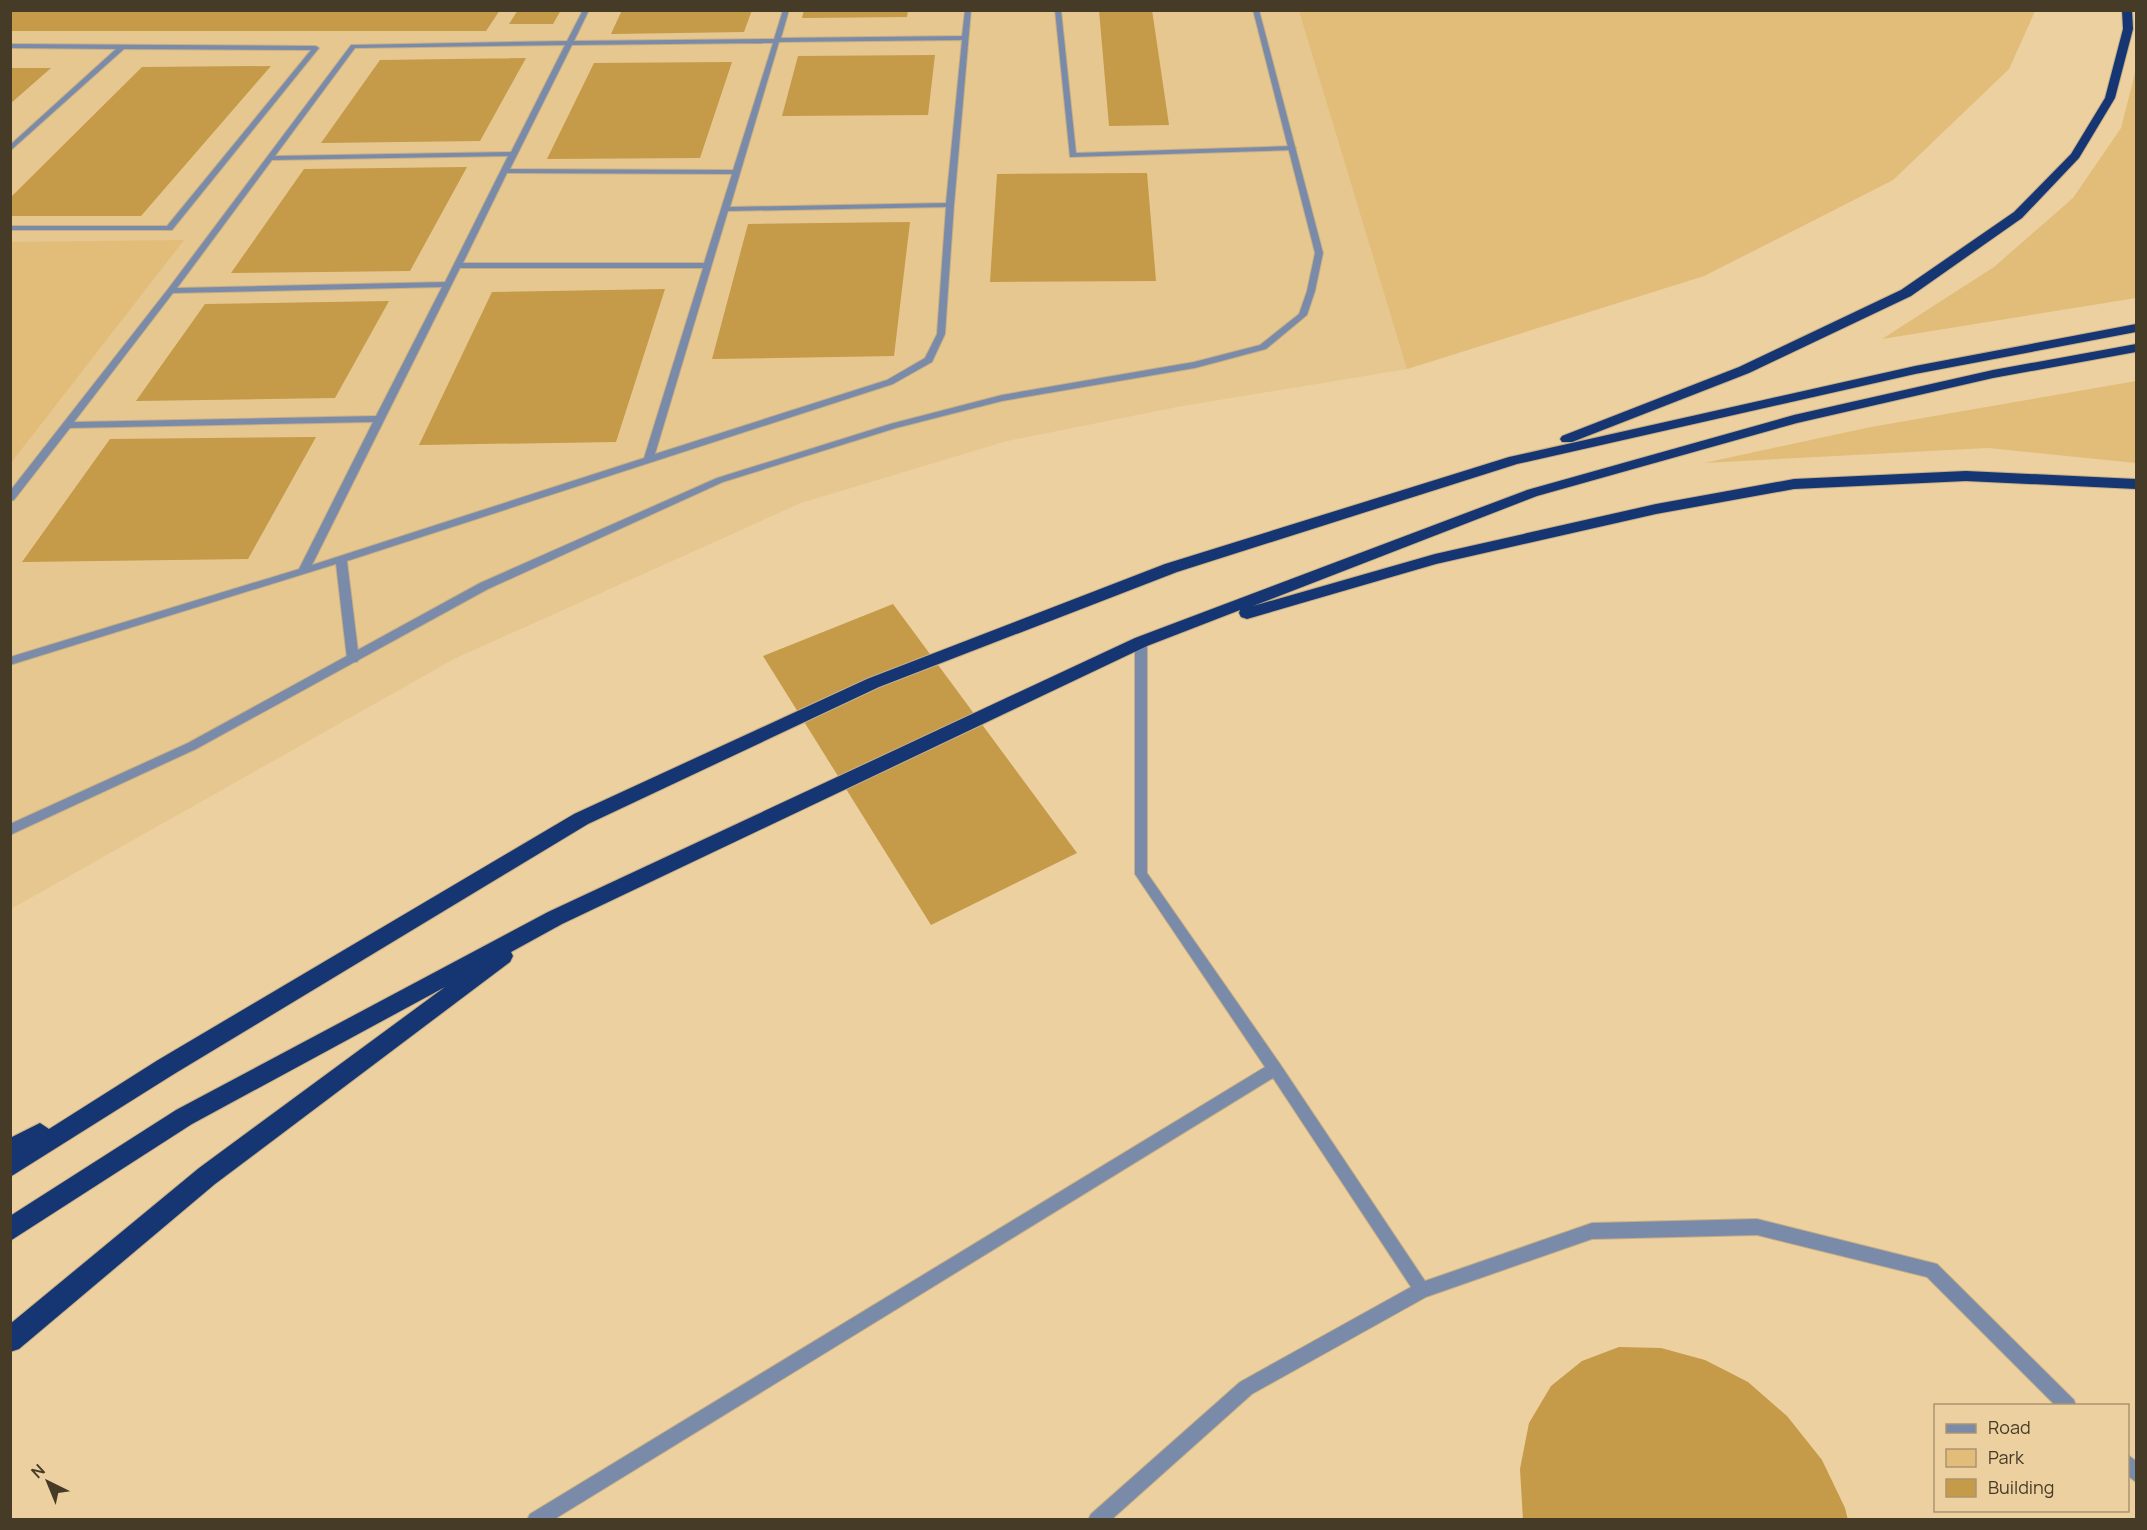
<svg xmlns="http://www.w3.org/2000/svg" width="2147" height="1530" font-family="Manrope,sans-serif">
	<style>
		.built { fill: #e6c78f }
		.green { fill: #e2bd79 }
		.building { fill: #c59a48 }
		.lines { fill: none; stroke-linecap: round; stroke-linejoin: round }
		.minor-casing { stroke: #c7af85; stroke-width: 2 }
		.tertiary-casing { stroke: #c7af85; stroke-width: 2 }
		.motorway-casing { stroke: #c7af85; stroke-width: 2 }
		.minor { fill: #7a8baa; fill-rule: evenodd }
		.tertiary { fill: #7a8baa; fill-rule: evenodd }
		.motorway { fill: #153673; fill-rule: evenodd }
	</style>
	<rect width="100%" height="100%" fill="#ecd0a0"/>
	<path class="built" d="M 11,11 L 2035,11 L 2009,69 L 1893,180 L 1704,276 L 1407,369 L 1177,407 L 1007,441 L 801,503 L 454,659 L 11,909 Z"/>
	<path class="green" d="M 1299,11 L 1299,10 L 2035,11 L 2009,69 L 1893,180 L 1704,276 L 1407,369 Z
		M 2136,69 L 2136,298 L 1882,339 L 1994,267 L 2073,198 L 2121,128 Z
		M 184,240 L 11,463 L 11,242 Z
		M 2136,381 L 2136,463 L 1988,448 L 1704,463 L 1871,427 Z"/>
	<path class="building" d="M 10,10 L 500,10 L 486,31 L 10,31 Z
		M 518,10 L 561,10 L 553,24 L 509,24 Z
		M 622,10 L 752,10 L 744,32 L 611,34 Z
		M 804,10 L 908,10 L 907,17 L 802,18 Z
		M 1099,10 L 1152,10 L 1169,125 L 1109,126 Z
		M 935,55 L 928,115 L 782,116 L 798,56 Z
		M 526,58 L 480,141 L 321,143 L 380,60 Z
		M 732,62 L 700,158 L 547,159 L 594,63 Z
		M 271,66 L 141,216 L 10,216 L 10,198 L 142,67 Z
		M 10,68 L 51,68 L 10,104 Z
		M 467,167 L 410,271 L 231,273 L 304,169 Z
		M 1147,173 L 1156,281 L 990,282 L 997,174 Z
		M 910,222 L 894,356 L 712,359 L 748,224 Z
		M 665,289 L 616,442 L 419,445 L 492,292 Z
		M 389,301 L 335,398 L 136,401 L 205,304 Z
		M 316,437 L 248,559 L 22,562 L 110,439 Z
		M 893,604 L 1077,853 L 931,925 L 763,656 Z
		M 1619,1347 L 1661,1348 L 1705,1360 L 1748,1382 L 1787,1416 L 1822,1460 L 1845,1508 L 1848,1520 L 1523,1520 L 1520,1469 L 1529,1423 L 1551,1386 L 1582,1361 Z"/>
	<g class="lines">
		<g class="minor-casing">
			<path id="minor" d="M 583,10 L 589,10 L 574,41 L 774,39 L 783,10 L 789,10 L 781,38 L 962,36 L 965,10 L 971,10 L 954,205 L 945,334 L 932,362 L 893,384 L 347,561 L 359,659 L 357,662 L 349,662 L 347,659 L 336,564 L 10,665 L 10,657 L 299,569 L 373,422 L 70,428 L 14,500 L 10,501 L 10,491 L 168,289 L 351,45 L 567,41 ZM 962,40 L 946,203 L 730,207 L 779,42 ZM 773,43 L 733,170 L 510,169 L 572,45 ZM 565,45 L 511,152 L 275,156 L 355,48 ZM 508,156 L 445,282 L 177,288 L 272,160 ZM 507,173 L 732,174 L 704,263 L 463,263 ZM 946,207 L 937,334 L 925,358 L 887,380 L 655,454 L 728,211 ZM 460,268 L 703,268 L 644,458 L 312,565 ZM 442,287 L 376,416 L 74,422 L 173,293 Z
				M 1055,10 L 1061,10 L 1076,153 L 1292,146 L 1296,148 L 1292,150 L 1070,157 Z
				M 10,44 L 316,46 L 319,48 L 172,230 L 10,230 L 10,226 L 167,226 L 311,50 L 124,49 L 10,151 L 10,145 L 116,49 L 10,48 Z
				M 1141,638 L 1147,642 L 1147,873 L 1280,1064 L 1425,1281 L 1592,1223 L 1757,1219 L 1937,1264 L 2074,1400 L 2076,1406 L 2056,1406 L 1927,1277 L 1757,1235 L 1592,1239 L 1426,1297 L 1252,1394 L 1111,1520 L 1088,1520 L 1091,1514 L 1240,1382 L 1411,1287 L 1273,1078 L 553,1520 L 527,1520 L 530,1514 L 1265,1067 L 1135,874 L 1135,642 Z
				M 2128,1455 L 2136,1461 L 2136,1482 L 2128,1476 Z"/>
		</g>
		<g class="tertiary-casing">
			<path id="tertiary" d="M 1253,10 L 1259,10 L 1323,253 L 1315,291 L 1307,315 L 1266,349 L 1195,368 L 1002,401 L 896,428 L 723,482 L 488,589 L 196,749 L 10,835 L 10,824 L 188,743 L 480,583 L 717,478 L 890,424 L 1002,395 L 1194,362 L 1260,345 L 1299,314 L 1307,291 L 1315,253 Z"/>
		</g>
		<g class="motorway-casing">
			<path id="motorway" d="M 2122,10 L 2132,10 L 2133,29 L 2115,98 L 2079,158 L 2022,218 L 1911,296 L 1749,373 L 1572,442 L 1562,442 L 1560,439 L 1562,436 L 1739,367 L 1901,290 L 2014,212 L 2071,154 L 2105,98 L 2123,29 Z
				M 2136,324 L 2136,332 L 1915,374 L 1517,464 L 1177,572 L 879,687 L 588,824 L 174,1074 L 10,1177 L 10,1138 L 40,1123 L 49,1129 L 158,1060 L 574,814 L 867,679 L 1165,564 L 1509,457 L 1915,366 Z
				M 2136,344 L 2136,352 L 1993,378 L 1797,423 L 1537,496 L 1253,606 L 1435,554 L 1656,504 L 1794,479 L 1966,471 L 2136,479 L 2136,489 L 1966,481 L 1794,489 L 1656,514 L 1436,564 L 1247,619 L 1241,617 L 1239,613 L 1240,610 L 1147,646 L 562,924 L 511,952 L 513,956 L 510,962 L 215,1184 L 19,1349 L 10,1352 L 10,1324 L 199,1168 L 445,987 L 192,1124 L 10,1241 L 10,1216 L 176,1110 L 548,912 L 1135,638 L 1527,490 L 1794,415 L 1993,370 Z"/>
		</g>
		<use href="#minor" class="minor"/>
		<use href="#tertiary" class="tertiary"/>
		<use href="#motorway" class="motorway"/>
	</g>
	<rect width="2147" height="1530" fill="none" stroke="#463b27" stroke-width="24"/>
	<rect x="1934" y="1404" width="195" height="108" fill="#ecd0a0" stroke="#aa9470" stroke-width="1.5"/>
	<rect x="1946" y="1424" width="30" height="9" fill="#7a8baa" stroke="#aa9470" stroke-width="1.5"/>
	<text x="1988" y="1434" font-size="18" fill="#463b27">Road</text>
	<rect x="1946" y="1449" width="30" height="18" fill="#e2bd79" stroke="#aa9470" stroke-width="1.5"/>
	<text x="1988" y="1464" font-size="18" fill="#463b27">Park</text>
	<rect x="1946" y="1479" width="30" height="18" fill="#c59a48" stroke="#aa9470" stroke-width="1.5"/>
	<text x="1988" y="1494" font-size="18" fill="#463b27">Building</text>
	<g transform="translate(48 1482) rotate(317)" stroke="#ecd0a0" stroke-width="4.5" paint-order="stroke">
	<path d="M0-4.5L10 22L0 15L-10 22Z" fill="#463b27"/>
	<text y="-9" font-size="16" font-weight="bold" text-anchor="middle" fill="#463b27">N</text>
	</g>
</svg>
